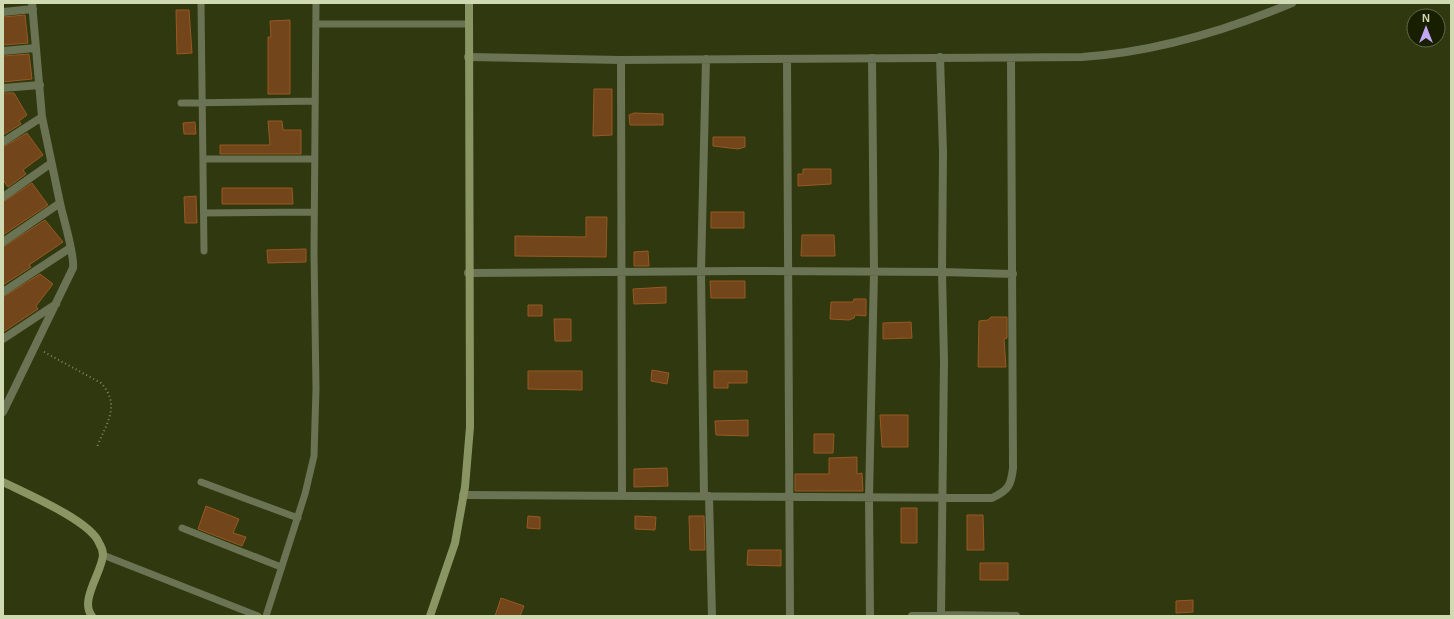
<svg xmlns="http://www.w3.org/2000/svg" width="1454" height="619" font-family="Helvetica,sans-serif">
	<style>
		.building { fill: #73451b; stroke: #975a21 }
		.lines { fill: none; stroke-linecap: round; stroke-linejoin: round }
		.path { stroke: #7f8961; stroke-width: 2; stroke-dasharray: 1 3; stroke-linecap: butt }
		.lane { stroke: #6a7353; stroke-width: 7 }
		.street { stroke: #6a7353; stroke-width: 8 }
		.secondary { stroke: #899664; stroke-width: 8 }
	</style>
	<rect width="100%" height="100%" fill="#2f380e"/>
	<path class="building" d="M 176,10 L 189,10 L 192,53 L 177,54 Z
		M 25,15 L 28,43 L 3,45 L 3,17 Z
		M 290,20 L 290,94 L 268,94 L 268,37 L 271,37 L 270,21 Z
		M 29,54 L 32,79 L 3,82 L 3,56 Z
		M 594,89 L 612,89 L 612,135 L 593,136 Z
		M 3,93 L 14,93 L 27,115 L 19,121 L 21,124 L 3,135 Z
		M 634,113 L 663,114 L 663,125 L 630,125 L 629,115 Z
		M 268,121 L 282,121 L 283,130 L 301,130 L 301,154 L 220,154 L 220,145 L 270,145 Z
		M 195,122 L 196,134 L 184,134 L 183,123 Z
		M 27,133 L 43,155 L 23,170 L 26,174 L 8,187 L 3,180 L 3,147 Z
		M 713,137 L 745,137 L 745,147 L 738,149 L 713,146 Z
		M 803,169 L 831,169 L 831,184 L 798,186 L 798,174 L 803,174 Z
		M 32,183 L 48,205 L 3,235 L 3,202 Z
		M 222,188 L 292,188 L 293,204 L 222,204 Z
		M 196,196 L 197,223 L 185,223 L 184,197 Z
		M 711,212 L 744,212 L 744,228 L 711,228 Z
		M 586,217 L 607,217 L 606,257 L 515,256 L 515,236 L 586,237 Z
		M 45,220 L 63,242 L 29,265 L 31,267 L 3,285 L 3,247 Z
		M 802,235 L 834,235 L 835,256 L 801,256 Z
		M 306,249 L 306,262 L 268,263 L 267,250 Z
		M 648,251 L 649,266 L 634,266 L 634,252 Z
		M 40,274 L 53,284 L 36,306 L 38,309 L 3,332 L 3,297 Z
		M 710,281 L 745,281 L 745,298 L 711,298 Z
		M 666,287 L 666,303 L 634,304 L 633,289 Z
		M 854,299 L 866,299 L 866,316 L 855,315 L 854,318 L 849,320 L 830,319 L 831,302 L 853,302 Z
		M 528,305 L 542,305 L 542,316 L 528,316 Z
		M 991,317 L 1007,317 L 1007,338 L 1004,339 L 1006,367 L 978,367 L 979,321 L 988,320 Z
		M 554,319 L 571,319 L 571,341 L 555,341 Z
		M 911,322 L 912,338 L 883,339 L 883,323 Z
		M 652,370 L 669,373 L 667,384 L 651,381 Z
		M 528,371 L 582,371 L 582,390 L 528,389 Z
		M 714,371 L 747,371 L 747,383 L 728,383 L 728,388 L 714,388 Z
		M 880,415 L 908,415 L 908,447 L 882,447 Z
		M 748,420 L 748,436 L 716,435 L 715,421 Z
		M 814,434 L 834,434 L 833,453 L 814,453 Z
		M 857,457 L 857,474 L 862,473 L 863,491 L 795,491 L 795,474 L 829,474 L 829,458 Z
		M 667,468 L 668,486 L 634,487 L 634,469 Z
		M 206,506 L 239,519 L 233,533 L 246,537 L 242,546 L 198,529 Z
		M 901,508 L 917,508 L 917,543 L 901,543 Z
		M 967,515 L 983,515 L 984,550 L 967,550 Z
		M 528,516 L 540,517 L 540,529 L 527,528 Z
		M 635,516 L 656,517 L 655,530 L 635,529 Z
		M 689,516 L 704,516 L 705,550 L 690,550 Z
		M 748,550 L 781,550 L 781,566 L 747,565 Z
		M 980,563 L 1008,563 L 1008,580 L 980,580 Z
		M 501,598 L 524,606 L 520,616 L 495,616 Z
		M 1193,600 L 1193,612 L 1176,613 L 1176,601 Z"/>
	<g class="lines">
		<path class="path" d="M 44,352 L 101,383 C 121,405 107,422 97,447"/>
		<path class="lane" d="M 201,3 L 204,251
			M 316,24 L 469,24
			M 181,103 L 315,101
			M 203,159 L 314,159
			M 204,213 L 314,212
			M 201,482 L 298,518
			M 182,528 L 281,567
			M 103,555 L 258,616
			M 266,616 L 305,494 L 314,456 L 316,389 L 314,253 L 316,3"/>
		<path class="street" d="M 32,3 L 42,117 L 60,203
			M 3,12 L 33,9
			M 3,51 L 35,48
			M 468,57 L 621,60 L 1082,57 C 1155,52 1225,31 1292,3
			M 940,57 L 943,152 L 942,272 L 1013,274
			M 787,59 L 790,616
			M 621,60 L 622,496
			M 3,88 L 40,85
			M 3,142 L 42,117
			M 3,197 L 50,164
			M 3,242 L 60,203 C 63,218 75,255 73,268 L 3,412
			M 468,273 L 740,271 L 942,272 L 944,361 L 941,615 L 1016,616
			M 3,292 L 70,248
			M 3,339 L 56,304
			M 463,495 L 992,498 C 1009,490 1011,485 1013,468 L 1011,58
			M 704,496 L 701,271 L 706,59
			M 709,496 L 712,616
			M 870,616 L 869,497 L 874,272 L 872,58
			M 912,616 L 941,616"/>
		<path class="secondary" d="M 3,482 C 25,493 91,521 99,543 C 101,546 103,552 103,555 C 102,572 79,601 92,616
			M 430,616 L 455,543 L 465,487 L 470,427 L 469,3"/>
	</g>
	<rect width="1454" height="619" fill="none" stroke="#cfdab3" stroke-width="8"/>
	<g transform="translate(1426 28)"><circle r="19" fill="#181e00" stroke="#616948"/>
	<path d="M0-3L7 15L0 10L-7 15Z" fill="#c2a8f2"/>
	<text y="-6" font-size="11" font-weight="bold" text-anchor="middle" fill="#cfdab3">N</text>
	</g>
</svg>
